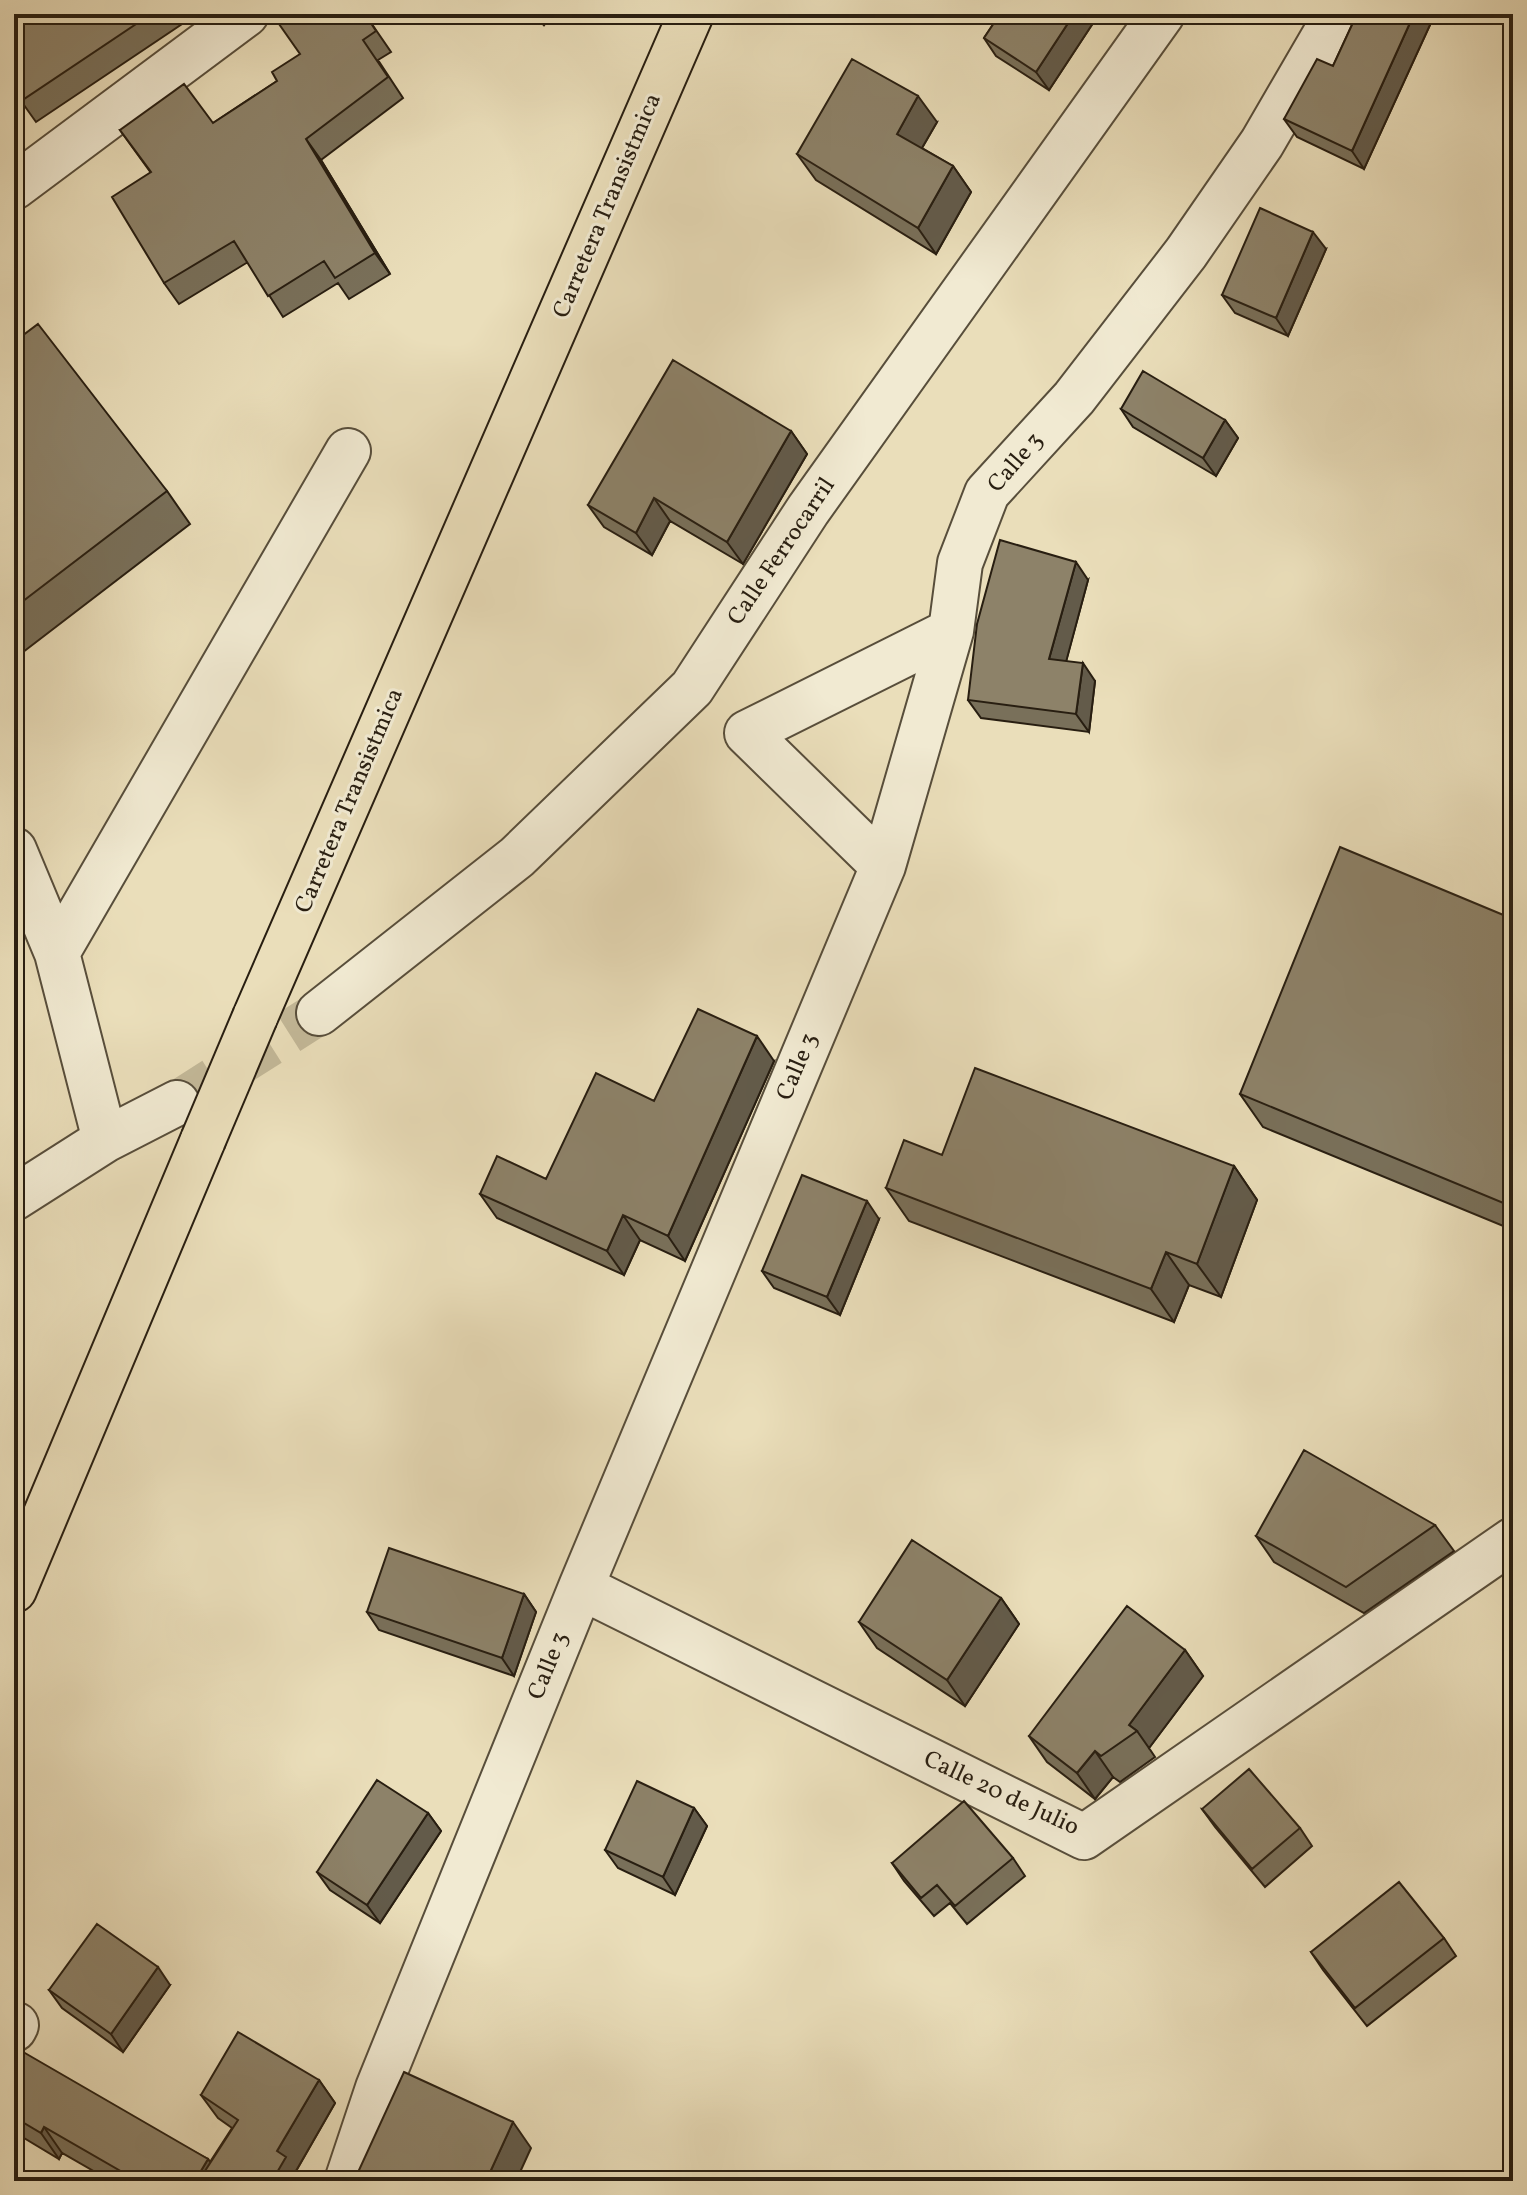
<svg xmlns="http://www.w3.org/2000/svg" width="1527" height="2195" font-family="Vollkorn,serif">
	<style>
		.lines { fill: none; stroke-linecap: round; stroke-linejoin: round }
		.street-tunnel { stroke: #c3b898; stroke-width: 44; stroke-dasharray: 44 22; stroke-linecap: butt }
		.street-casing { stroke: #584e3b; stroke-width: 48 }
		.primary-casing { stroke: #281e11; stroke-width: 48 }
		.street { stroke: #f1ead2; stroke-width: 44 }
		.primary { stroke: #eadeba; stroke-width: 44 }
		.primary-bridge-casing { stroke: #281e11; stroke-width: 48; stroke-linecap: butt }
		.primary-bridge { stroke: #eadeba; stroke-width: 44 }
		.wall { fill: #79705a; stroke: #281e11; stroke-width: 2 }
		.shaded-wall { fill: #635b4a; stroke: #281e11; stroke-width: 2 }
		.building { fill: #8d8269; stroke: #281e11; stroke-width: 2 }
		.labels { text-anchor: middle; dominant-baseline: central; stroke-width: 6; stroke-linejoin: round; paint-order: stroke }
		.street-label { font-size: 24px; fill: #281e11; stroke: #f1ead2 }
	</style>
	<rect width="100%" height="100%" fill="#eadeba"/>
	<filter id="stains"><feTurbulence type="fractalNoise" baseFrequency=".0025" numOctaves="4"/><feColorMatrix values="0 0 0 0 .2 0 0 0 0 .09 0 0 0 0 .02 0 0 0 .5 -.17"/></filter>
	<radialGradient id="worn" r=".72"><stop offset=".6" stop-color="#630" stop-opacity="0"/><stop offset="1" stop-color="#630" stop-opacity=".3"/></radialGradient>
	<g class="lines">
		<path class="street-tunnel" d="M 177,1103 L 319,1013"/>
		<g class="street-casing">
			<path id="street" d="M 14,187 L 246,14
				M 14,850 L 57,953 L 105,1140
				M 883,866 L 747,733 L 951,631
				M 57,953 L 348,451
				M 319,1013 L 517,857 L 692,688 L 808,510 L 1162,14
				M 14,1198 L 105,1140 L 177,1103
				M 581,1587 L 1084,1837 L 1513,1540
				M 14,2029 L 16,2025
				M 347,2181 L 378,2088 L 581,1587 L 883,866 L 951,631 L 960,563 L 987,493 L 1074,398 L 1186,253 L 1262,143 L 1337,14"/>
		</g>
		<g class="primary-casing">
			<path id="primary" d="M 255,1017 L 691,14
				M 14,1590 L 203,1140"/>
		</g>
		<use href="#street" class="street"/>
		<use href="#primary" class="primary"/>
		<g class="primary-bridge-casing">
			<path id="primary-bridge" d="M 203,1140 L 255,1017"/>
		</g>
		<use href="#primary-bridge" class="primary-bridge"/>
	</g>
	<path class="wall" d="M 14,14 L 197,14 L 36,122 L 14,91 Z
		M 365,14 L 391,52 L 378,60 L 403,98 L 321,160 L 390,274 L 349,299 L 338,283 L 283,317 L 248,262 L 179,304 L 164,283 L 151,173 L 120,130 L 213,123 L 277,81 Z
		M 530,14 L 553,14 L 544,25 Z
		M 1000,14 L 1099,14 L 1049,90 L 996,56 L 984,38 Z
		M 1357,14 L 1435,14 L 1364,169 L 1297,137 L 1284,119 L 1333,66 Z
		M 937,122 L 922,148 L 953,166 L 971,192 L 936,254 L 816,180 L 797,154 Z
		M 1326,249 L 1288,336 L 1235,313 L 1222,295 Z
		M 14,342 L 167,491 L 190,524 L 14,659 Z
		M 1121,409 L 1225,420 L 1238,438 L 1216,476 L 1133,427 Z
		M 791,431 L 807,454 L 743,564 L 670,521 L 652,555 L 604,527 L 588,505 Z
		M 1088,580 L 1066,661 L 1095,681 L 1089,732 L 981,718 L 968,700 Z
		M 1513,919 L 1513,1230 L 1263,1127 L 1240,1094 Z
		M 774,1061 L 685,1261 L 640,1240 L 624,1275 L 497,1218 L 480,1194 L 546,1179 L 654,1101 Z
		M 1234,1166 L 1257,1200 L 1221,1297 L 1189,1285 L 1174,1322 L 909,1221 L 886,1188 Z
		M 879,1219 L 840,1315 L 774,1288 L 762,1271 Z
		M 1435,1525 L 1454,1551 L 1364,1613 L 1274,1562 L 1256,1536 Z
		M 524,1594 L 536,1612 L 514,1676 L 379,1630 L 367,1612 Z
		M 1001,1598 L 1019,1624 L 965,1706 L 877,1648 L 859,1622 Z
		M 1185,1650 L 1203,1676 L 1149,1748 L 1155,1757 L 1120,1782 L 1113,1777 L 1095,1799 L 1047,1762 L 1029,1736 Z
		M 694,1808 L 707,1826 L 675,1895 L 618,1868 L 605,1850 Z
		M 1202,1809 L 1300,1828 L 1312,1846 L 1265,1887 L 1215,1827 Z
		M 428,1813 L 441,1831 L 380,1923 L 330,1890 L 317,1872 Z
		M 1013,1858 L 1025,1876 L 967,1924 L 950,1903 L 934,1916 L 904,1881 L 892,1863 Z
		M 1444,1938 L 1456,1956 L 1367,2026 L 1323,1970 L 1311,1952 Z
		M 170,1985 L 123,2052 L 62,2008 L 49,1990 Z
		M 14,2055 L 208,2159 L 210,2162 L 232,2128 L 218,2118 L 201,2095 L 319,2080 L 335,2103 L 296,2171 L 302,2181 L 111,2181 L 62,2153 L 59,2159 L 14,2132 Z"/>
	<path class="shaded-wall" d="M 536,14 L 553,14 L 544,25 Z
		M 1074,14 L 1099,14 L 1049,90 L 1036,72 Z
		M 1414,14 L 1435,14 L 1364,169 L 1352,151 Z
		M 918,96 L 937,122 L 915,160 L 897,134 Z
		M 306,139 L 321,160 L 390,274 L 375,253 Z
		M 953,166 L 971,192 L 936,254 L 918,228 Z
		M 1313,232 L 1326,249 L 1288,336 L 1276,318 Z
		M 1225,420 L 1238,438 L 1216,476 L 1203,458 Z
		M 791,431 L 807,454 L 743,564 L 727,542 Z
		M 654,498 L 670,521 L 652,555 L 636,533 Z
		M 1076,562 L 1088,580 L 1062,677 L 1049,659 Z
		M 1083,663 L 1095,681 L 1089,732 L 1076,714 Z
		M 757,1036 L 774,1061 L 685,1261 L 668,1236 Z
		M 1234,1166 L 1257,1200 L 1221,1297 L 1197,1264 Z
		M 867,1201 L 879,1219 L 840,1315 L 827,1297 Z
		M 623,1215 L 640,1240 L 624,1275 L 607,1251 Z
		M 1166,1252 L 1189,1285 L 1174,1322 L 1151,1289 Z
		M 524,1594 L 536,1612 L 514,1676 L 502,1658 Z
		M 1001,1598 L 1019,1624 L 965,1706 L 947,1680 Z
		M 1185,1650 L 1203,1676 L 1149,1748 L 1137,1731 L 1129,1725 Z
		M 1095,1751 L 1113,1777 L 1095,1799 L 1077,1773 Z
		M 694,1808 L 707,1826 L 675,1895 L 663,1877 Z
		M 428,1813 L 441,1831 L 380,1923 L 367,1905 Z
		M 158,1967 L 170,1985 L 123,2052 L 111,2034 Z
		M 319,2080 L 335,2103 L 296,2171 L 303,2180 L 272,2181 L 277,2151 Z
		M 513,2122 L 531,2148 L 516,2181 L 486,2181 Z
		M 44,2127 L 62,2153 L 59,2159 L 41,2133 Z
		M 208,2159 L 223,2181 L 205,2171 L 212,2181 L 195,2181 Z"/>
	<path class="building" d="M 14,14 L 151,14 L 21,101 L 14,91 Z
		M 272,14 L 365,14 L 376,31 L 363,40 L 388,77 L 306,139 L 375,253 L 335,278 L 324,261 L 268,296 L 234,241 L 164,283 L 112,197 L 151,172 L 120,130 L 184,84 L 213,123 L 277,81 L 272,72 L 300,54 Z
		M 1000,14 L 1074,14 L 1036,72 L 984,38 Z
		M 1357,14 L 1414,14 L 1352,151 L 1284,119 L 1317,59 L 1333,66 Z
		M 852,59 L 918,96 L 897,134 L 953,166 L 918,228 L 797,154 Z
		M 1260,208 L 1313,232 L 1276,318 L 1222,295 Z
		M 38,324 L 167,491 L 14,608 L 14,342 Z
		M 673,360 L 791,431 L 727,542 L 654,498 L 636,533 L 588,505 Z
		M 1143,371 L 1225,420 L 1203,458 L 1121,409 Z
		M 1000,540 L 1076,562 L 1049,659 L 1083,663 L 1076,714 L 968,700 L 977,624 Z
		M 1340,847 L 1513,919 L 1513,1207 L 1240,1094 Z
		M 698,1009 L 757,1036 L 668,1236 L 623,1215 L 607,1251 L 480,1194 L 497,1156 L 546,1179 L 596,1073 L 654,1101 Z
		M 975,1068 L 1234,1166 L 1197,1264 L 1166,1252 L 1151,1289 L 886,1188 L 904,1140 L 942,1155 Z
		M 802,1175 L 867,1201 L 827,1297 L 762,1271 Z
		M 1304,1450 L 1435,1525 L 1346,1587 L 1256,1536 Z
		M 912,1540 L 1001,1598 L 947,1680 L 859,1622 Z
		M 389,1548 L 524,1594 L 502,1658 L 367,1612 Z
		M 1127,1606 L 1185,1650 L 1129,1725 L 1137,1731 L 1101,1756 L 1095,1751 L 1077,1773 L 1029,1736 Z
		M 1249,1769 L 1300,1828 L 1252,1869 L 1202,1809 Z
		M 377,1780 L 428,1813 L 367,1905 L 317,1872 Z
		M 637,1781 L 694,1808 L 663,1877 L 605,1850 Z
		M 964,1801 L 1013,1858 L 955,1906 L 937,1885 L 921,1898 L 892,1863 Z
		M 1399,1882 L 1444,1938 L 1355,2008 L 1311,1952 Z
		M 97,1924 L 158,1967 L 111,2034 L 49,1990 Z
		M 238,2032 L 319,2080 L 277,2151 L 286,2157 L 272,2181 L 222,2181 L 205,2171 L 238,2120 L 201,2095 Z
		M 18,2049 L 208,2159 L 195,2181 L 138,2181 L 44,2127 L 41,2133 L 14,2117 L 14,2055 Z
		M 404,2072 L 513,2122 L 486,2181 L 354,2181 Z"/>
	<g class="labels">
		<g class="street-label">
			<text transform="translate(608 206) rotate(-67)">Carretera Transistmica</text>
			<text transform="translate(1016 463) rotate(-49)">Calle 3</text>
			<text transform="translate(782 552) rotate(-56)">Calle Ferrocarril</text>
			<text transform="translate(350 801) rotate(-67)">Carretera Transistmica</text>
			<text transform="translate(798 1067) rotate(-67)">Calle 3</text>
			<text transform="translate(549 1666) rotate(-68)">Calle 3</text>
			<text transform="translate(1001 1794) rotate(25)">Calle 20 de Julio</text>
		</g>
	</g>
	<rect width="1527" height="2195" fill="none" stroke="#eadeba" stroke-width="48"/>
	<rect x="16" y="16" width="1495" height="2163" fill="none" stroke="#281e11" stroke-width="4"/>
	<rect x="24" y="24" width="1479" height="2147" fill="none" stroke="#281e11" stroke-width="2"/>
	<rect width="100%" height="100%" filter="url(#stains)"/>
	<rect width="100%" height="100%" fill="url(#worn)"/>
</svg>
